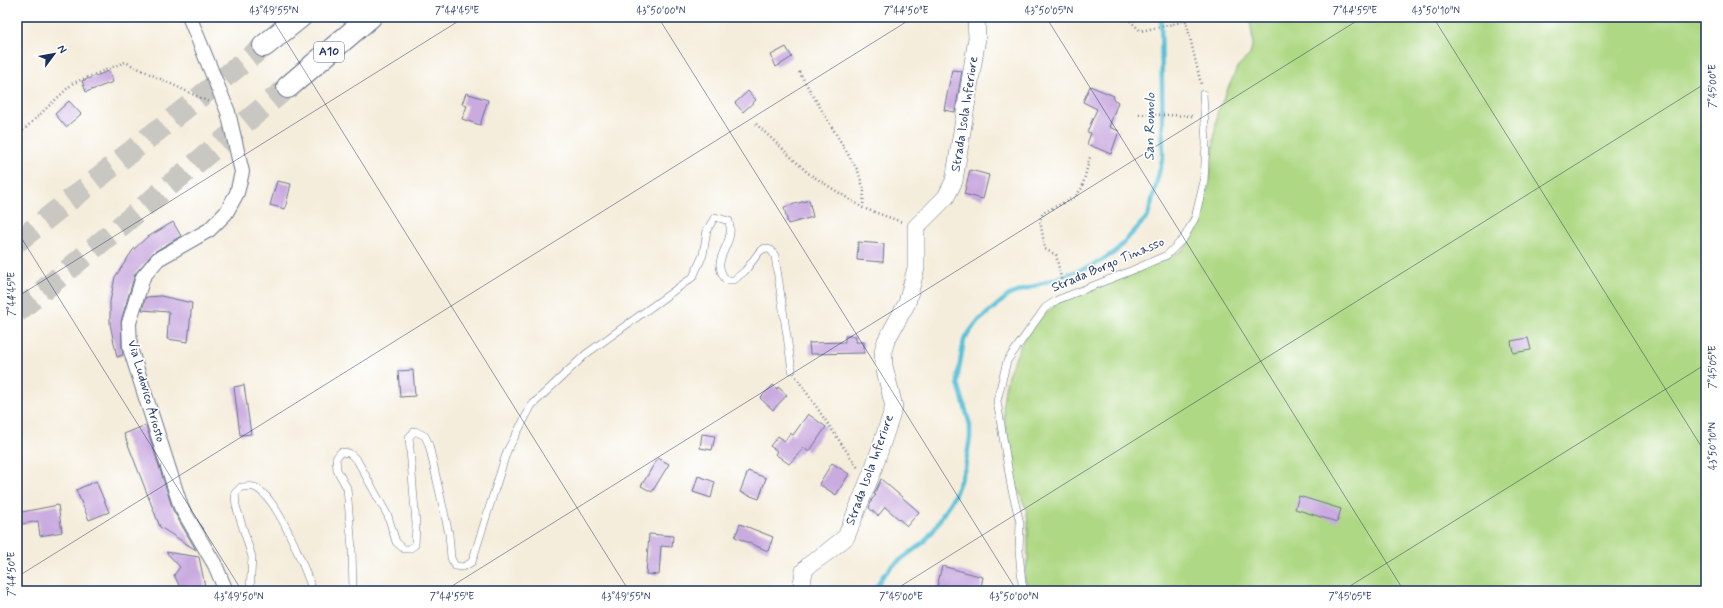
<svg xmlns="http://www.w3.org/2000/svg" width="1723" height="608" font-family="Mynerve,sans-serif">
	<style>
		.grass { fill: #aed883; stroke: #648470 }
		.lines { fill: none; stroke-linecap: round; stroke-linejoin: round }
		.stream { stroke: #59c0d7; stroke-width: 4.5 }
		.building { fill: #caabe0 }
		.motorway-tunnel { stroke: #c9c7c2; stroke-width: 22; stroke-dasharray: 22 11; stroke-linecap: butt }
		.service-casing { stroke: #67728a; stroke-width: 8 }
		.minor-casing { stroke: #67728a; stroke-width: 16 }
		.tertiary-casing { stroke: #67728a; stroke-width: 18 }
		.motorway-casing { stroke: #67728a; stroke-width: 24 }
		.path { stroke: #67728a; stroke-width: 2.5; stroke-dasharray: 1 3; stroke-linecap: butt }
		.service { stroke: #fff; stroke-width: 7 }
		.minor { stroke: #fff; stroke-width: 14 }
		.tertiary { stroke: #fff; stroke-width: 17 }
		.motorway { stroke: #fff; stroke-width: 22 }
		.ticks { fill: none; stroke: #1b2f5e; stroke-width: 1; stroke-opacity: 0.45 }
		.labels { text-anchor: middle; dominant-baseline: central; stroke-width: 3.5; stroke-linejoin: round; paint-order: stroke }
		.shield { fill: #fff; stroke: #5f6d8e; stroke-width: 1 }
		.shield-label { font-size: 12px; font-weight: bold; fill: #1b2f5e }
		.street-label { font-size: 13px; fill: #1b2f5e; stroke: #fff }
		.water-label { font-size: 14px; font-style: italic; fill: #2e5a82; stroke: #fff }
		.neatline { fill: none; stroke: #1b2f5e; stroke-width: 1.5 }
		.ticks-label { font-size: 10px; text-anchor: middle; fill: #1b2f5e }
	</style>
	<rect width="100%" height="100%" fill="#fff"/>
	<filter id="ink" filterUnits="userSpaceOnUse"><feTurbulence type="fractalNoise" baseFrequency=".025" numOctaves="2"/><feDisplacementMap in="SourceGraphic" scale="8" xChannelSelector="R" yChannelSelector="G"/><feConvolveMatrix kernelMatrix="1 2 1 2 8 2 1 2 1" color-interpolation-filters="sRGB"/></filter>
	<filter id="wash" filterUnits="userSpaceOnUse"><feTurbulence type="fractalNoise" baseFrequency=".012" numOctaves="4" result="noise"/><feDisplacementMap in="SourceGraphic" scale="16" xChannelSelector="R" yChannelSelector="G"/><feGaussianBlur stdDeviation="0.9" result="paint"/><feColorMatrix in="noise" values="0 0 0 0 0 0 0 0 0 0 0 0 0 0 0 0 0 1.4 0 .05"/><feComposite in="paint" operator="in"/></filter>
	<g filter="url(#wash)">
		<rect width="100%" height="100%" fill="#f5eddb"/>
		<path class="grass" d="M 1251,17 L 1706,17 L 1706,591 L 1028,591 L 1024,576 L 1028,558 L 1028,521 L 1026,509 L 1011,471 L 1003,404 L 1005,388 L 1009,372 L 1025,336 L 1030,327 L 1059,302 L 1184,250 L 1192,236 L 1202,199 L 1209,187 L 1217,113 L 1238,66 L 1250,55 L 1253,41 L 1250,21 Z"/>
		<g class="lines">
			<path class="stream" d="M 874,591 L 882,577 L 891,567 L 924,542 L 933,531 L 955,494 L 965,468 L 970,438 L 970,425 L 958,383 L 958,375 L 964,340 L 976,323 L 1009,295 L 1094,265 L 1115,252 L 1148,216 L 1163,157 L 1161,17"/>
		</g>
		<g id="blocks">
			<path class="building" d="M 786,47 L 792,57 L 776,67 L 771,55 Z
				M 952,70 L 962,71 L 955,112 L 944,110 Z
				M 109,71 L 113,82 L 86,92 L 82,81 Z
				M 1090,86 L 1114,96 L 1113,99 L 1118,102 L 1109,127 L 1119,131 L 1111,154 L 1087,144 L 1091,133 L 1087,132 L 1097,109 L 1083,102 Z
				M 748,91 L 756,100 L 743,112 L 735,103 Z
				M 466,93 L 488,100 L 480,125 L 462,119 L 467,106 L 462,104 Z
				M 69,101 L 81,114 L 66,127 L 55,114 Z
				M 970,170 L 989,175 L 983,199 L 964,194 Z
				M 277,181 L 291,184 L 285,209 L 270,205 Z
				M 809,200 L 813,217 L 788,224 L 784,207 Z
				M 173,222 L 181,236 L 154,252 L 135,274 L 121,321 L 122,348 L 123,355 L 117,357 L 110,324 L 110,302 L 115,277 L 133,250 L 146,238 Z
				M 858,242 L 884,244 L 883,262 L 857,260 Z
				M 161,296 L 192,303 L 188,342 L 167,339 L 169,312 L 142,310 L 146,297 Z
				M 845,336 L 856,336 L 856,342 L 864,342 L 864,353 L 810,354 L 809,343 L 845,342 Z
				M 1528,338 L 1531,350 L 1513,353 L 1511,341 Z
				M 413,370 L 415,396 L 400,397 L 398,371 Z
				M 244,385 L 251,434 L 240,435 L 234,387 Z
				M 773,385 L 777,389 L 778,387 L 787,395 L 773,410 L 760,398 Z
				M 808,414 L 826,427 L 809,452 L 804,448 L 789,464 L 775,454 L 777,451 L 770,446 L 778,436 L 785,441 L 790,433 L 793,435 Z
				M 146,425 L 173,510 L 196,550 L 160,527 L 124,434 Z
				M 702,434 L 715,436 L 712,450 L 700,448 Z
				M 658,458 L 669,464 L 652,492 L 641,486 Z
				M 832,463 L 849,474 L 836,495 L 819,484 Z
				M 748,471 L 766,478 L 759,499 L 740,492 Z
				M 698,476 L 715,482 L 711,498 L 693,492 Z
				M 881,479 L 919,512 L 907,526 L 885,507 L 878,516 L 869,508 L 872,499 L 876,495 L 874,494 Z
				M 96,481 L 109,512 L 89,520 L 76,490 Z
				M 1299,496 L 1341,509 L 1337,522 L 1295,509 Z
				M 58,505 L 62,532 L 40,536 L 38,521 L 17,525 L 17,513 Z
				M 740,524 L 773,537 L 768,551 L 735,537 Z
				M 649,534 L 673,536 L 672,547 L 661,546 L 659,575 L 646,574 Z
				M 166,552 L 199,557 L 206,591 L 182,591 L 174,575 L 180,567 Z
				M 942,566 L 983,577 L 980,591 L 936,591 Z"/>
		</g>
	</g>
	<g filter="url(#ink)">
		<use href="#blocks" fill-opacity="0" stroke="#67728a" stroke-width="1"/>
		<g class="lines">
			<path class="motorway-tunnel" d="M 17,242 L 264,46
				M 17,312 L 288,87"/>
			<g class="service-casing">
				<path id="service" d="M 250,591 L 252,557 L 236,506 L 235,493 L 241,487 C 245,487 250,486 254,487 C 278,496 304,567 313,591
					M 353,591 L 352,549 L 347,488 L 337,470 L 336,458 L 341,452 L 349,453 L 357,460 L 388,516 L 396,542 L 404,549 L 409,549 L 415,545 L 416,524 L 409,437 L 415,431 L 425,436 L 429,445 L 449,534 L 451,558 L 455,566 L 463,567 L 472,562 L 507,451 L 532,405 L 586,354 L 693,277 L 703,255 L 707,230 L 715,217 L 729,221 C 729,224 731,229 730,233 C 728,251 711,261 726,280 L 734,280 L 745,271 L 760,251 L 765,248 L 771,250 L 775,256 L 792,370
					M 1025,591 L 1022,584 L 1019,550 L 1020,523 L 1011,486 L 997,401 L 1007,361 L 1045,308 L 1057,300 L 1133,270 L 1167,255 L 1184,238 L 1195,218 L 1204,181 L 1206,143 L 1203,94"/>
			</g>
			<g class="minor-casing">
				<path id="minor" d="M 190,17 L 191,21 L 228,112 L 242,172 L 237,193 L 226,213 L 209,230 L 158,259 L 143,277 L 129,323 L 130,348 L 181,507 L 215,565 L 226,591"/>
			</g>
			<g class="tertiary-casing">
				<path id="tertiary" d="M 801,591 L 804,571 L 809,565 L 826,553 L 846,537 L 873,470 L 894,407 L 884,366 L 883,351 L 886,341 L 907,303 L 916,268 L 916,227 L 946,197 L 954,181 L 977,38 L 976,17"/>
			</g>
			<g class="motorway-casing">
				<path id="motorway" d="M 264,46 L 300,17
					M 288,87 L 370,17"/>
			</g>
			<path class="path" d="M 1188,17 L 1186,21 L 1201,84
				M 1130,21 L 1141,31 L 1186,21
				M 799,72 L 858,171 L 864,190 L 863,207
				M 1139,114 L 1194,116
				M 756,124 L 808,173 L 863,208 L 902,222
				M 17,136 L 73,83 L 125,62 L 209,102
				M 1063,287 L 1056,255 L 1045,249 L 1040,220 L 1043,213 L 1075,197 L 1082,188 L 1090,157
				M 796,377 L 858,468"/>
			<use href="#service" class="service"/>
			<use href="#minor" class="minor"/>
			<use href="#tertiary" class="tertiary"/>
			<use href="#motorway" class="motorway"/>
		</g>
	</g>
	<path class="ticks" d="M 271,17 L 629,591M 658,17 L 1017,591M 1046,17 L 1404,591M 1433,17 L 1706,454M 17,231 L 242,591M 17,297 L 465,17M 17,577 L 914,17M 444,591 L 1363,17M 893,591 L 1706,83M 1342,591 L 1706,364"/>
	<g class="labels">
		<rect class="shield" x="314" y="42" width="30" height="20" rx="3"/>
		<g class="shield-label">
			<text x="329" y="52">A10</text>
		</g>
		<g class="street-label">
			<text transform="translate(965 114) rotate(-81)">Strada Isola Inferiore</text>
			<text transform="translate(1108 265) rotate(-23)">Strada Borgo Tinasso</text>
			<text transform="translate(146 391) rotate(74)">Via Ludovico Ariosto</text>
			<text transform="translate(870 470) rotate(-70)">Strada Isola Inferiore</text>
		</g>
		<g class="water-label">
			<text transform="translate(1150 127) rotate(-89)">San Romolo</text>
		</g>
	</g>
	<rect width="1723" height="608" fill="none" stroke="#fff" stroke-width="44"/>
	<g transform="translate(54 54) rotate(58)" stroke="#ffffff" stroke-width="3" paint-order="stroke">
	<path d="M0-3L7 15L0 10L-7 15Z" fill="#1b2f5e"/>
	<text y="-6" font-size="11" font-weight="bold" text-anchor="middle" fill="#1b2f5e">N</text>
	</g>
	<rect x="22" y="22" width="1679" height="564" class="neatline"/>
	<g class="ticks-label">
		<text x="274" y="14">43°49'55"N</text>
		<text x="457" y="14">7°44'45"E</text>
		<text x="661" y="14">43°50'00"N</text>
		<text x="906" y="14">7°44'50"E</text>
		<text x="1049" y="14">43°50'05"N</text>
		<text x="1355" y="14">7°44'55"E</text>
		<text x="1436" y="14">43°50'10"N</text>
		<text transform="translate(1712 86) rotate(-90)" y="4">7°45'00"E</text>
		<text transform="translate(11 294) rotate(-90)" y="4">7°44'45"E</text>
		<text transform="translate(1712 367) rotate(-90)" y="4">7°45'05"E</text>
		<text transform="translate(1712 446) rotate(-90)" y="4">43°50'10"N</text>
		<text transform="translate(11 574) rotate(-90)" y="4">7°44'50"E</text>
		<text x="239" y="600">43°49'50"N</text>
		<text x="452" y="600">7°44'55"E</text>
		<text x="626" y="600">43°49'55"N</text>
		<text x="901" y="600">7°45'00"E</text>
		<text x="1014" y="600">43°50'00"N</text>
		<text x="1350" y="600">7°45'05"E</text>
	</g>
</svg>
